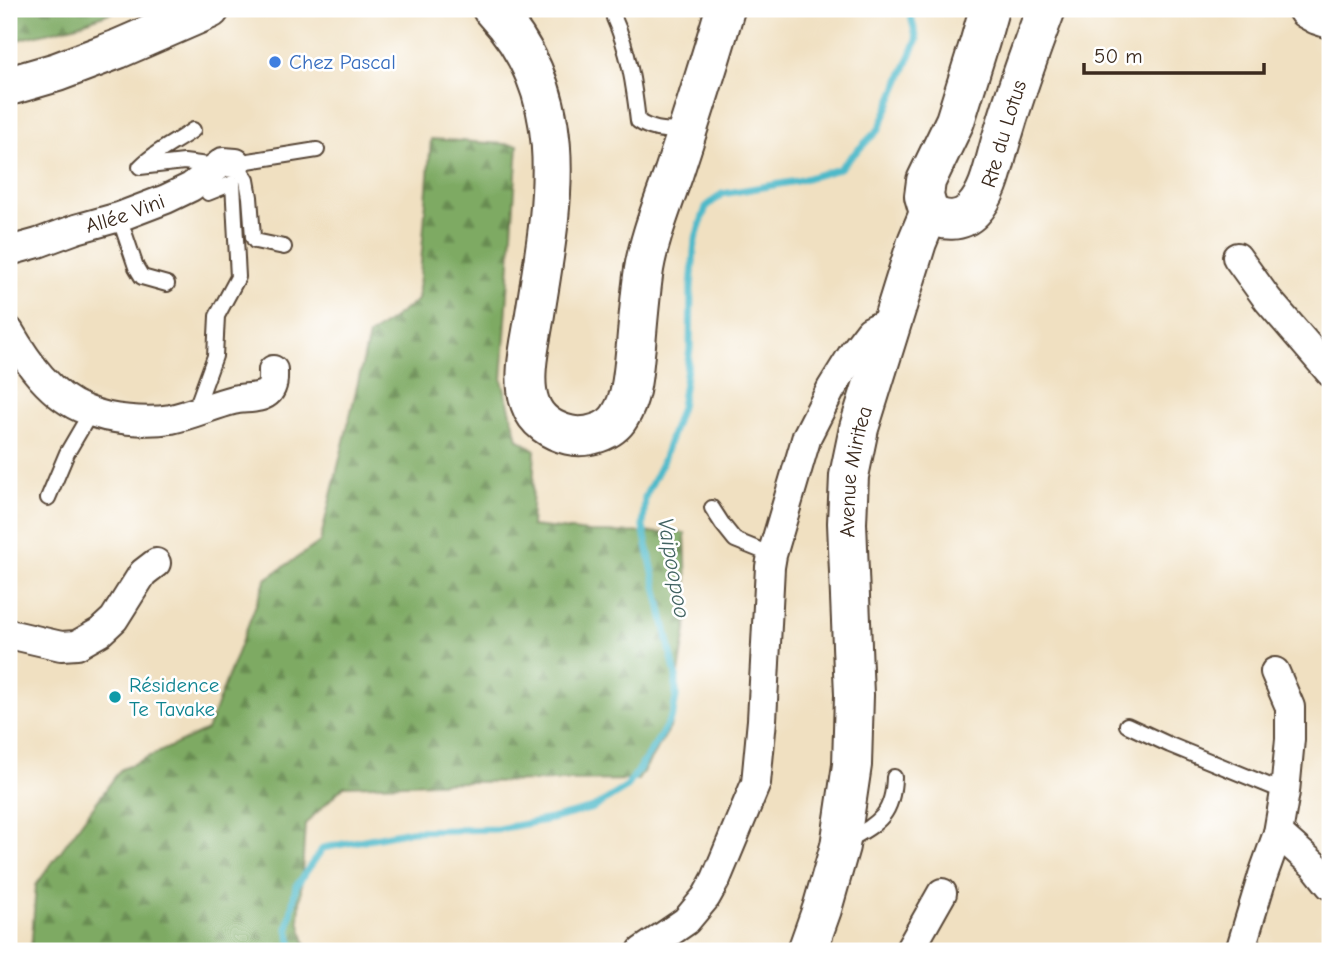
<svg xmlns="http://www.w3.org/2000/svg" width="1339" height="960" font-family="'Comic Neue',sans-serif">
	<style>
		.forest { fill: url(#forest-firs); stroke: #5c6a40; stroke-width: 2 }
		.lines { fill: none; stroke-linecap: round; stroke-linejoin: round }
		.stream { stroke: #4db9c9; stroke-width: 7 }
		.service-casing { stroke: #564536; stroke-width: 18 }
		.minor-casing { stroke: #564536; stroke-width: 32 }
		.secondary-casing { stroke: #564536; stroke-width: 42 }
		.service { stroke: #fff; stroke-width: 14 }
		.minor { stroke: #fff; stroke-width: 28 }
		.secondary { stroke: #fff; stroke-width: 38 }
		.shop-dot { fill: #3f7fe0; stroke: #fff; stroke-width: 2.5 }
		.culture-dot { fill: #0f9aa8; stroke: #fff; stroke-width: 2.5 }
		.labels { text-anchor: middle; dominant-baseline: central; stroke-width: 5; stroke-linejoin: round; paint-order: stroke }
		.shop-label { font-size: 21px; fill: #366cbe; stroke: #fff; text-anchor: start }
		.street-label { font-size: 21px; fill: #3b2a1e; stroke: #fff }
		.culture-label { font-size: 21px; fill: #0d838f; stroke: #fff; text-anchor: start }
		.water-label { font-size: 23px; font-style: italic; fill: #426362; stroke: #fff }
	</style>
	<defs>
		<pattern id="forest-firs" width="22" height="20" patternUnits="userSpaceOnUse" patternTransform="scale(1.75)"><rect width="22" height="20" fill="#7eaa63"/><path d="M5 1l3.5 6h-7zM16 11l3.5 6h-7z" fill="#688b51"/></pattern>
	</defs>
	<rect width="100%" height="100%" fill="#fff"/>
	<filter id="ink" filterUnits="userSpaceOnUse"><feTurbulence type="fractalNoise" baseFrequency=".0143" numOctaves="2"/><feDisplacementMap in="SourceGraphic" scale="14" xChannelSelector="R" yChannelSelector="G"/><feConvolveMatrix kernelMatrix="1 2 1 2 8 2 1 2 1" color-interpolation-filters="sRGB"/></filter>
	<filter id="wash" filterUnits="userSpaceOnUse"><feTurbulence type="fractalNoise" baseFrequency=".00686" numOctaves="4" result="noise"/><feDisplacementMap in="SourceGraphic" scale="28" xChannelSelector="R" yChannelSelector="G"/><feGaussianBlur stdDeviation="1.57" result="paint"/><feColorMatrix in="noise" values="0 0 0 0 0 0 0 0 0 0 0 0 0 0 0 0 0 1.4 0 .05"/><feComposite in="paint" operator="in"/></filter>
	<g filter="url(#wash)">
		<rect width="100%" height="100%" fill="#f0e0c1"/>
		<path class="forest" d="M 9,9 L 120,9 L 74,26 L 9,42 Z
			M 431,139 L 518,145 L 502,380 L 518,439 L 535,450 L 531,526 L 590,532 L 685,533 L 688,618 L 670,728 L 638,780 L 465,782 L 344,786 L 305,824 L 299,920 L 307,951 L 31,951 L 36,885 L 120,770 L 207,730 L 266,579 L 320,542 L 369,336 L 418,300 Z"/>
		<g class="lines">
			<path class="stream" d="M 293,951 L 288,929 L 296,886 L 323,848 L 410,831 L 498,829 L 551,819 L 593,808 L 627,787 L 660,737 L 673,714 L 676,697 L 676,676 L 643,527 L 645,497 L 662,463 L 681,407 L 690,349 L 691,287 L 695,240 L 706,207 L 722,194 L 797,181 L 839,169 L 879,129 L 917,40 L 909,9"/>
		</g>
	</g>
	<g filter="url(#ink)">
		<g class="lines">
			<g class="service-casing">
				<path id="service" d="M 614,18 C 629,51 634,86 638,121 C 654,132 668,130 686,131
					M 193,130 C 175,143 155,151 140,167 L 184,162 L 216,166
					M 119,217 L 136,267 L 142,277 L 167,284
					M 284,247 L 255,241 L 253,237 L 250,197 L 247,180 L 236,163 L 317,150
					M 195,411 L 215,356 L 217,316 L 238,277 L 233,183 L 208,193
					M 48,498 L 67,453 L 91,412
					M 712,508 L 723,525 L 735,540 L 772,555
					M 1127,725 L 1170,745 L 1285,792
					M 847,841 C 878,823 893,816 894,777"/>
			</g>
			<g class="minor-casing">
				<g id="minor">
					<path id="s1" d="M 9,251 L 38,243 L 76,229 L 119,217 L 166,199 L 191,187 L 223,162 L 236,163"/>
					<path d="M 1237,257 L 1268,300 L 1330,372"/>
					<path d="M 9,331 C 27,362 51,397 86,410 C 109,420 147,423 171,419 C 191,415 213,405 233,400 C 244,397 261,400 269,391 C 274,385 273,376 273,370"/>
					<path d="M 9,634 L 61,646 L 77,645 L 100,632 L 114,619 L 143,573 L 156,563"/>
					<path d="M 1278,833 L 1315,866 L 1330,885"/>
					<path d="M 642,951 L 686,921 L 706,897 L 716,879 L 756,783 L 762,720 L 770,567 L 772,555 L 807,436 L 831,389 L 854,352 L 870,331 L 892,320"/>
					<path d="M 909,951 L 942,893"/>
					<path d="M 1240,951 L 1263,875 L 1278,833 L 1285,792 L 1290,739 L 1290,707 L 1275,672"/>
				</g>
			</g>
			<g class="secondary-casing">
				<g id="secondary">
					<path d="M 492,9 C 576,98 552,206 535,314 C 531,340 521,378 530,403 C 536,421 552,431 569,435 C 586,439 611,432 620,416 C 633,396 633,368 636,345 C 638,322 640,299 643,276 C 647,244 662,206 673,175 C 691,120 709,65 725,9"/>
					<path d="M 1307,9 L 1318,15 L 1330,19"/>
					<path d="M 9,86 L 57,72 L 118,49 L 210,9"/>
					<path id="s2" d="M 929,213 C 943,222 961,223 973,210 C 992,190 995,156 1004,131 C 1016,90 1031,49 1046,9"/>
					<path id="s3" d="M 807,951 L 822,909 L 840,846 L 852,765 L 854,695 L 847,523 L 849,476 L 859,428 L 917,242 L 929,213 L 924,196 L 926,181 L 955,121 L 980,41 L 989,9"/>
				</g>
			</g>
			<use href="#service" class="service"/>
			<use href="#minor" class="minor"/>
			<use href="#secondary" class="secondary"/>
		</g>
	</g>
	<circle class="shop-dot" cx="275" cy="62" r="7"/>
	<circle class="culture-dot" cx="115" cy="697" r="7"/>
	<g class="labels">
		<g class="shop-label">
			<text x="289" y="62">Chez Pascal</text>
		</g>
		<g class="street-label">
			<text stroke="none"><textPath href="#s2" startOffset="131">Rte du Lotus</textPath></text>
			<text stroke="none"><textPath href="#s1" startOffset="122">Allée Vini</textPath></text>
			<text stroke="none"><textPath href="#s3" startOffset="486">Avenue Miritea</textPath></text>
		</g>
		<g class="culture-label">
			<text x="129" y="685">Résidence<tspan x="129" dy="24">Te Tavake</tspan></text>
		</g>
		<g class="water-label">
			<text transform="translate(674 568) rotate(80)">Vaipoopoo</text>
		</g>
	</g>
	<rect width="1339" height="960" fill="none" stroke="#fff" stroke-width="35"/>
	<path d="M1084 63v10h180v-10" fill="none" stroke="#3b2a1e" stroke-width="3.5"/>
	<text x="1094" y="63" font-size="21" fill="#3b2a1e" stroke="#ffffff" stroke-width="5" paint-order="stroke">50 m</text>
</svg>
